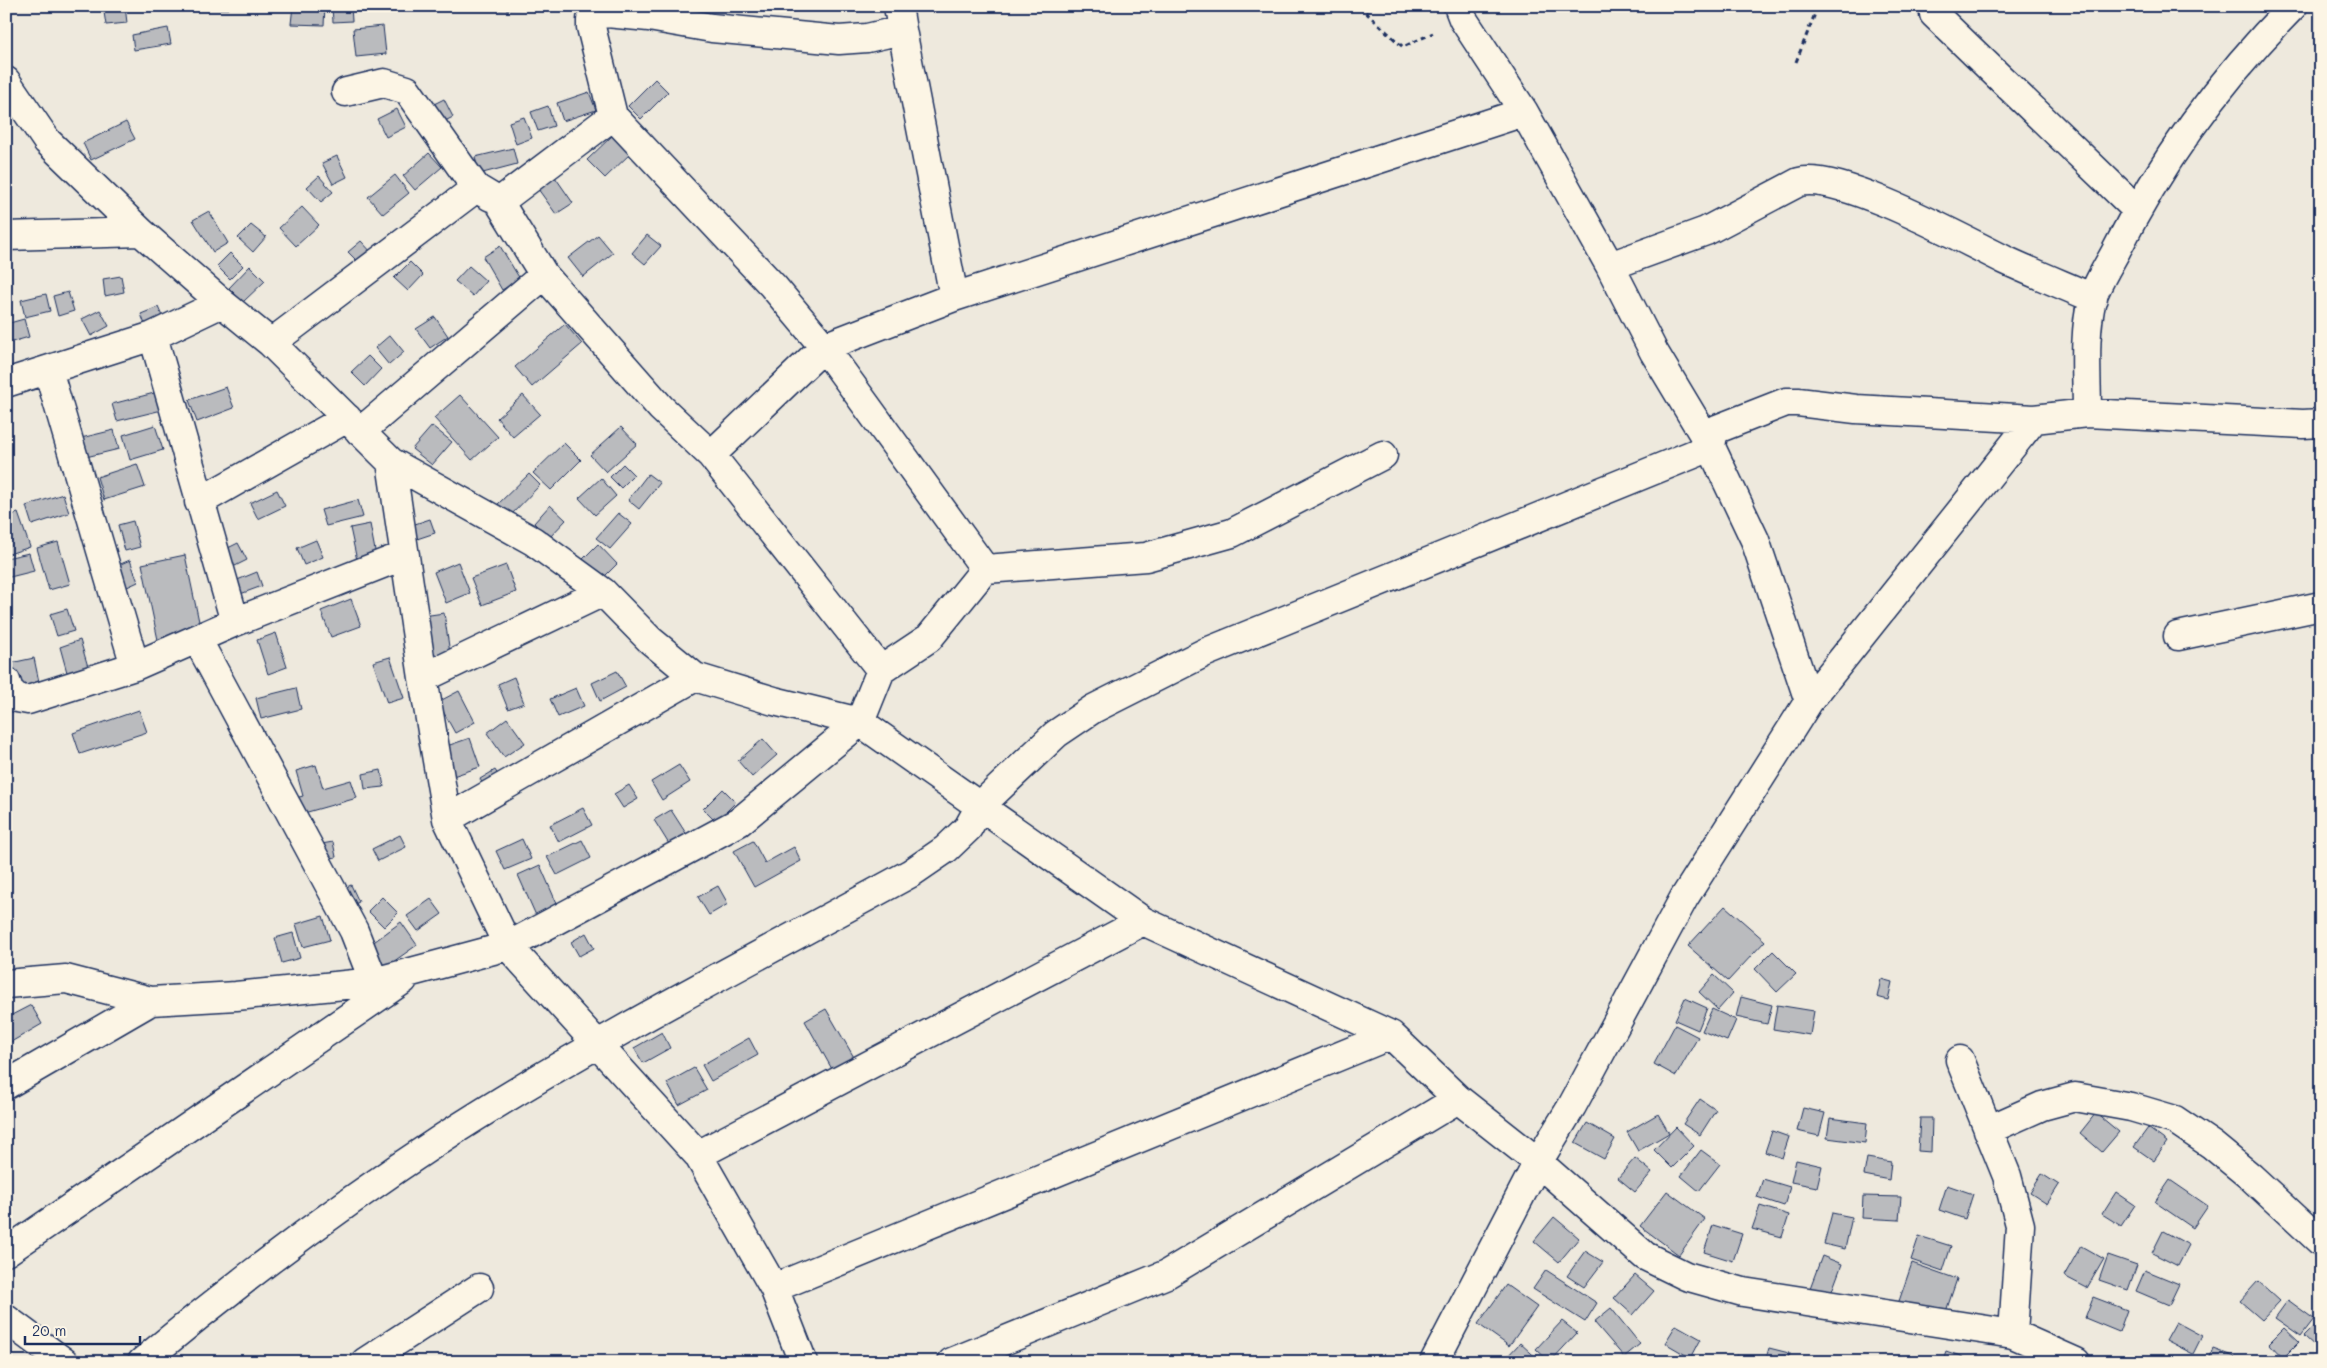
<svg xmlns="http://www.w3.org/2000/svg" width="2327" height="1368" font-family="Mali,sans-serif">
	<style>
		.building { fill: #babbbe; stroke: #1b2f5e }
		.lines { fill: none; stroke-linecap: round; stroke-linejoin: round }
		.minor-casing { stroke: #1b2f5e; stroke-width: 31 }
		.path { stroke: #1b2f5e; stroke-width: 3; stroke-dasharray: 5 4; stroke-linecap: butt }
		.minor { stroke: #fcf5e5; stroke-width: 28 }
	</style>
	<rect width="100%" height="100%" fill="#eee9dd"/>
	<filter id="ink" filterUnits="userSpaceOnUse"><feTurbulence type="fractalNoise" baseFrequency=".02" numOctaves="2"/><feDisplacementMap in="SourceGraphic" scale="10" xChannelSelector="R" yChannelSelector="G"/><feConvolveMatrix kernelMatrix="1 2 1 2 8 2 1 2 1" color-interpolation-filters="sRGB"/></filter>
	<g filter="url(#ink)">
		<path class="building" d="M 103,6 L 125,6 L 127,23 L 106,25 Z
			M 198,6 L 229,6 L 229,9 L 198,9 Z
			M 293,6 L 325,6 L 324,25 L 291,24 Z
			M 332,6 L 351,6 L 352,21 L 333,22 Z
			M 499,6 L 535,6 L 535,8 L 499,10 Z
			M 383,26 L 386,54 L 356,57 L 353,29 Z
			M 168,28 L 171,44 L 134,50 L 132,35 Z
			M 655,79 L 668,92 L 641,119 L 628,106 Z
			M 589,92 L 596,110 L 563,121 L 557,103 Z
			M 444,99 L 453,117 L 439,124 L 430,106 Z
			M 548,106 L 554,126 L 538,131 L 531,112 Z
			M 397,109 L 406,127 L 386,137 L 377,119 Z
			M 524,117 L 532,138 L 516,144 L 509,122 Z
			M 126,122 L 135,139 L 91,160 L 83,143 Z
			M 614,134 L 632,152 L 605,178 L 587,160 Z
			M 513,148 L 517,164 L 479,174 L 475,157 Z
			M 429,153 L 442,167 L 415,190 L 403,176 Z
			M 337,156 L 347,177 L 333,184 L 322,163 Z
			M 395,175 L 409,193 L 383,214 L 368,197 Z
			M 319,176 L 333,192 L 321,202 L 307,187 Z
			M 555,177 L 573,203 L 556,214 L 538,189 Z
			M 302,207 L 319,225 L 296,246 L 279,228 Z
			M 209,211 L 228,243 L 213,252 L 193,220 Z
			M 251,225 L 266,237 L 253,252 L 238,238 Z
			M 598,235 L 613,253 L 583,277 L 568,258 Z
			M 647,235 L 661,246 L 645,264 L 632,253 Z
			M 361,241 L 374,255 L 362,266 L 348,252 Z
			M 500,246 L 520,279 L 502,290 L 483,257 Z
			M 230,253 L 243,266 L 230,279 L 217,266 Z
			M 410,262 L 423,275 L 408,291 L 394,278 Z
			M 250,266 L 265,281 L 243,302 L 229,288 Z
			M 469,266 L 486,281 L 473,296 L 455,281 Z
			M 121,276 L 124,292 L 105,296 L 103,279 Z
			M 68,292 L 74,311 L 58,316 L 53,296 Z
			M 46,294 L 50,311 L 25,317 L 21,300 Z
			M 158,307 L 165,323 L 147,330 L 141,314 Z
			M 100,310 L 109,326 L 91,336 L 82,319 Z
			M 435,317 L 448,336 L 430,348 L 416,329 Z
			M 24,319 L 29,337 L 8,343 L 6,324 Z
			M 565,324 L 582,344 L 532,387 L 515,367 Z
			M 390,335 L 404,352 L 389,365 L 375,348 Z
			M 368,356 L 381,369 L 365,386 L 351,372 Z
			M 226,387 L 234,408 L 197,422 L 189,400 Z
			M 158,392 L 162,410 L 117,421 L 112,404 Z
			M 460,395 L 498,437 L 472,460 L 434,418 Z
			M 523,395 L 540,414 L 513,437 L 497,418 Z
			M 155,425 L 163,450 L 130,460 L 123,435 Z
			M 432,426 L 452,442 L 432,465 L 412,449 Z
			M 621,427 L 637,444 L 606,472 L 590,455 Z
			M 114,430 L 119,449 L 86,457 L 81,438 Z
			M 564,443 L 581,460 L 551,490 L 533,473 Z
			M 137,464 L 145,487 L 104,500 L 97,477 Z
			M 623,464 L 634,475 L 621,488 L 610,477 Z
			M 529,474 L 540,485 L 509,517 L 497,505 Z
			M 648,474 L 660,483 L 639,509 L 628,500 Z
			M 601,478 L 616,496 L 595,515 L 579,498 Z
			M 277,490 L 285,506 L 258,519 L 250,503 Z
			M 63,494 L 69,513 L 32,525 L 26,506 Z
			M 358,500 L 363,517 L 326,526 L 321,510 Z
			M 550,505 L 566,520 L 549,538 L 534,523 Z
			M 18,513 L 30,547 L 6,555 L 6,517 Z
			M 618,513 L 632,524 L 610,549 L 596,538 Z
			M 430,519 L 435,533 L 411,541 L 406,527 Z
			M 133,521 L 140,547 L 125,551 L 118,525 Z
			M 370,524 L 377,561 L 358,565 L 350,528 Z
			M 316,540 L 323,557 L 304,565 L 297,548 Z
			M 58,542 L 70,584 L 49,590 L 37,548 Z
			M 238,543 L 247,560 L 233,567 L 224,550 Z
			M 598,544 L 617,564 L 602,579 L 582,560 Z
			M 29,553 L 34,571 L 6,578 L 6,558 Z
			M 185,555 L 201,631 L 158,640 L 142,564 Z
			M 130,560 L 138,582 L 125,588 L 116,566 Z
			M 458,562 L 470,593 L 446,603 L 434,572 Z
			M 506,565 L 516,592 L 482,605 L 471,578 Z
			M 257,572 L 262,586 L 235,596 L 230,583 Z
			M 351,599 L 361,626 L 331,637 L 321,611 Z
			M 67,609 L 74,631 L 57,636 L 50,614 Z
			M 444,613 L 451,660 L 430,663 L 423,616 Z
			M 276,633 L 287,667 L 268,674 L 257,640 Z
			M 80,640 L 89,670 L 68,676 L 60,647 Z
			M 390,657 L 404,698 L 387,703 L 373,662 Z
			M 34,658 L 39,682 L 16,688 L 11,663 Z
			M 617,671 L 626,687 L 600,701 L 592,683 Z
			M 514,677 L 524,703 L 508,709 L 498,684 Z
			M 296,688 L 301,709 L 261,719 L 256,698 Z
			M 576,688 L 584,706 L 558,717 L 550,699 Z
			M 459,691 L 475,722 L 455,733 L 438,702 Z
			M 139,710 L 147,732 L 80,754 L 73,733 Z
			M 507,718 L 525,743 L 504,757 L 487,733 Z
			M 470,738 L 480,767 L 450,777 L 441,748 Z
			M 763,739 L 777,755 L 752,777 L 738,761 Z
			M 316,765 L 323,788 L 351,780 L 357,798 L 297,815 L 292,799 L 303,796 L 296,771 Z
			M 679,765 L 690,782 L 662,800 L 651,782 Z
			M 381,770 L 384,787 L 365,789 L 363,774 Z
			M 495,770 L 504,784 L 488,793 L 480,779 Z
			M 629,785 L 638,799 L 623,808 L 614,794 Z
			M 723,789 L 736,802 L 716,822 L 703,809 Z
			M 583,808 L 592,825 L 559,842 L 550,825 Z
			M 671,810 L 689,838 L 672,849 L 654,820 Z
			M 400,835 L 406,847 L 378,861 L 372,849 Z
			M 522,839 L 531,859 L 505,870 L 496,851 Z
			M 582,840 L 591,858 L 557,875 L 547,857 Z
			M 753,841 L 765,863 L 794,847 L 801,861 L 754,887 L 734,851 Z
			M 333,842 L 336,857 L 319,861 L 316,845 Z
			M 540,865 L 560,911 L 538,920 L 518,875 Z
			M 351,885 L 359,902 L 344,909 L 336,892 Z
			M 718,886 L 728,904 L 709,915 L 698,897 Z
			M 382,897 L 398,913 L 384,927 L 368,911 Z
			M 431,899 L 442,914 L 418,931 L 407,916 Z
			M 1725,906 L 1765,941 L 1728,981 L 1688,946 Z
			M 323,916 L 330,940 L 303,947 L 296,924 Z
			M 401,922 L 417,945 L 383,969 L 367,947 Z
			M 293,933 L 300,958 L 282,963 L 275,938 Z
			M 586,933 L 594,948 L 579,956 L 571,942 Z
			M 1773,951 L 1796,974 L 1777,992 L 1755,969 Z
			M 1714,975 L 1733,993 L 1718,1010 L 1699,992 Z
			M 1881,979 L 1892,982 L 1888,1000 L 1877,997 Z
			M 1741,997 L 1772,1005 L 1767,1024 L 1736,1017 Z
			M 1685,998 L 1707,1008 L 1698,1030 L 1675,1020 Z
			M 31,1005 L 42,1024 L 11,1042 L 6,1033 L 6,1018 Z
			M 1777,1005 L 1814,1011 L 1810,1035 L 1773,1029 Z
			M 826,1009 L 859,1066 L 837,1078 L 805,1021 Z
			M 1712,1009 L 1736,1020 L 1727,1041 L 1702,1031 Z
			M 1675,1025 L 1698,1037 L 1676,1076 L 1654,1064 Z
			M 662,1032 L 670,1048 L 643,1063 L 634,1048 Z
			M 749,1038 L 758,1055 L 711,1081 L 702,1065 Z
			M 694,1068 L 707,1090 L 679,1105 L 667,1083 Z
			M 1700,1099 L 1716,1110 L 1700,1135 L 1683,1124 Z
			M 1803,1108 L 1825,1113 L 1819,1136 L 1797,1131 Z
			M 2096,1113 L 2119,1132 L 2102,1152 L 2080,1133 Z
			M 1658,1114 L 1669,1133 L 1638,1151 L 1627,1132 Z
			M 1830,1118 L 1867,1123 L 1865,1143 L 1827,1138 Z
			M 1920,1118 L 1932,1118 L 1931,1152 L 1918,1151 Z
			M 1587,1123 L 1615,1139 L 1604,1159 L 1575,1143 Z
			M 1676,1127 L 1694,1146 L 1672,1168 L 1654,1150 Z
			M 2148,1128 L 2167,1142 L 2154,1161 L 2134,1147 Z
			M 1772,1131 L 1789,1137 L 1782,1158 L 1765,1152 Z
			M 1701,1150 L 1720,1164 L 1699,1191 L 1681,1176 Z
			M 1635,1158 L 1652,1172 L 1635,1192 L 1618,1178 Z
			M 1867,1158 L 1891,1162 L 1889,1180 L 1864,1175 Z
			M 1796,1160 L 1822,1166 L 1817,1187 L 1791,1182 Z
			M 2042,1174 L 2059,1185 L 2047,1204 L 2030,1193 Z
			M 1763,1179 L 1790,1187 L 1784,1206 L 1757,1197 Z
			M 2170,1180 L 2208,1206 L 2193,1228 L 2155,1202 Z
			M 1947,1185 L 1973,1194 L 1965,1219 L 1939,1210 Z
			M 1667,1191 L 1705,1219 L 1679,1255 L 1640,1226 Z
			M 2116,1192 L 2135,1205 L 2121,1226 L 2102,1214 Z
			M 1863,1196 L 1901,1197 L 1899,1220 L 1862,1218 Z
			M 1760,1206 L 1789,1215 L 1782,1237 L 1752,1229 Z
			M 1832,1213 L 1852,1217 L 1845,1249 L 1824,1244 Z
			M 1554,1217 L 1579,1238 L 1559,1262 L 1534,1241 Z
			M 1713,1225 L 1742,1234 L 1733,1261 L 1704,1252 Z
			M 2163,1231 L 2189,1245 L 2178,1266 L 2152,1253 Z
			M 1919,1236 L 1951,1246 L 1943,1271 L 1911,1260 Z
			M 2081,1246 L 2104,1259 L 2087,1288 L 2064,1276 Z
			M 1585,1251 L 1603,1262 L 1584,1287 L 1567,1276 Z
			M 2108,1255 L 2137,1265 L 2128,1290 L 2099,1280 Z
			M 1822,1256 L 1842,1264 L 1830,1296 L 1810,1288 Z
			M 1912,1263 L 1957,1279 L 1942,1323 L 1897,1307 Z
			M 1546,1270 L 1597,1303 L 1585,1322 L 1533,1289 Z
			M 2145,1270 L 2179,1284 L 2169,1305 L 2136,1291 Z
			M 1635,1275 L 1654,1291 L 1633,1315 L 1614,1298 Z
			M 2258,1281 L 2280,1301 L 2262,1320 L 2240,1301 Z
			M 1506,1285 L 1537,1307 L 1509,1346 L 1478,1324 Z
			M 2093,1297 L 2127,1310 L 2119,1332 L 2085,1318 Z
			M 2288,1300 L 2314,1319 L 2301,1336 L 2275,1318 Z
			M 1611,1308 L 1640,1344 L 1624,1357 L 1594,1322 Z
			M 2321,1319 L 2321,1351 L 2320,1351 L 2304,1336 Z
			M 1562,1321 L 1577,1333 L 1550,1362 L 1536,1349 Z
			M 2176,1322 L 2202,1336 L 2193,1354 L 2166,1340 Z
			M 1676,1325 L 1701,1339 L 1691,1358 L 1665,1343 Z
			M 2284,1328 L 2299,1342 L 2283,1358 L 2269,1343 Z
			M 1520,1343 L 1541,1362 L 1506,1362 L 1504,1360 Z
			M 1769,1348 L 1789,1353 L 1787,1362 L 1765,1362 Z
			M 2213,1349 L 2235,1357 L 2233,1362 L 2208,1362 Z
			M 1946,1351 L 1963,1357 L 1962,1362 L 1942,1362 Z
			M 1736,1355 L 1750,1362 L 1733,1362 Z"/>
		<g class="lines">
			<g class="minor-casing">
				<path id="minor" d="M 898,6 L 902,30 L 867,38 L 839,40 L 712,28 L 649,17 L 596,12 L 591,20 L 591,27 L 613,116 L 499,202 L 544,275 L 661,408 L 711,455 L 824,347 L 954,297 L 1524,112
					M 1458,6 L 1463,19 L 1524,112 L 1610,266 L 1654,352 L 1711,447 L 1755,540 L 1809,701
					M 1934,14 L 2137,210
					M 902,30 L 954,297
					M 6,81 L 47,141 L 141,232 L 222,303 L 271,343 L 391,462 L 533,541 L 603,592 L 650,640 L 695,677 L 774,701 L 860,722 L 1143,921 L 1391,1035 L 1458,1099 L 1538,1162 L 1645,1256 L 1686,1276 L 1743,1292 L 2013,1334 L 2076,1362
					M 346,92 L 384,83 L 407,90 L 476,188 L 491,197
					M 613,116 L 773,286 L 824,347 L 985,569
					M 6,236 L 141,232
					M 1610,266 L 1706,231 L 1799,182 C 1841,172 1962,239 2005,260 C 2033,273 2063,285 2093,298
					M 153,336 L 235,622
					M 271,343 L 476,188
					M 48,370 L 135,666
					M 6,383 L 153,336 L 222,303
					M 2087,413 C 2087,375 2083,336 2092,299 C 2097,283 2108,266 2116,251 C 2161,161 2222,78 2293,6
					M 360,432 L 544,275
					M 1711,447 L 1713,434 L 1717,429 L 1786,402 L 1798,402 L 1856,409 L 2034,419 L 2087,413 L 2303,424 L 2321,423
					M 711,455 L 881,670
					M 391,462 L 423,678 L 447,819 L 508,946 L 698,1155 L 774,1288 L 803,1362
					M 199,502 L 347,418
					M 2178,636 L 2321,606
					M 197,639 L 354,931 L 374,982
					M 423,678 L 603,592
					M 6,681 L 9,690 L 17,698 L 28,700 L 135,666 L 235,622 L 405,555
					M 447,819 L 695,677
					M 6,984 L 66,979 L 151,1001 L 236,996 L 374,982 L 508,946 L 739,822 L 860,722 L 881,670 L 929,638 L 985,569 L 1146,557 L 1232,533 L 1383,455
					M 1960,1060 L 2007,1176 L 2020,1225 L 2013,1334
					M 6,1085 L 151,1001
					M 1988,1130 L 2042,1106 L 2075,1097 L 2131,1107 L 2175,1120 L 2212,1145 L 2251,1177 L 2321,1242
					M 698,1155 L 1143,921
					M 6,1252 L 403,980
					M 774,1288 L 1391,1035
					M 6,1319 L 64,1362
					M 142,1362 C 239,1281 339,1206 444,1137 C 594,1040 754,959 911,873 L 946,849 L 968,828 L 980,806 L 1056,734 L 1093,709 L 1204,653 L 1711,447
					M 365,1362 L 479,1288
					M 952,1362 L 1167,1274 L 1458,1099
					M 1434,1362 L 1538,1162 L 1572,1106 L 1684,898 L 1809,701 L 2034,419"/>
			</g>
			<path class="path" d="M 1359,6 L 1403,47 L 1433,33
				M 1796,62 L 1818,6"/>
			<use href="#minor" class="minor"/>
		</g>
	</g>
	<rect width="2327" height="1368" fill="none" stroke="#fcf5e5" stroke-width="25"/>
	<rect x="12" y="12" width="2302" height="1343" fill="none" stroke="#1b2f5e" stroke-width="2" filter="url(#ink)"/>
	<path d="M25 1336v8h115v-8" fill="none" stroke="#1b2f5e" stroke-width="2.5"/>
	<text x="32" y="1336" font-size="15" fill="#1b2f5e" stroke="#fcf5e5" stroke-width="4" paint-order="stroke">20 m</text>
</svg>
